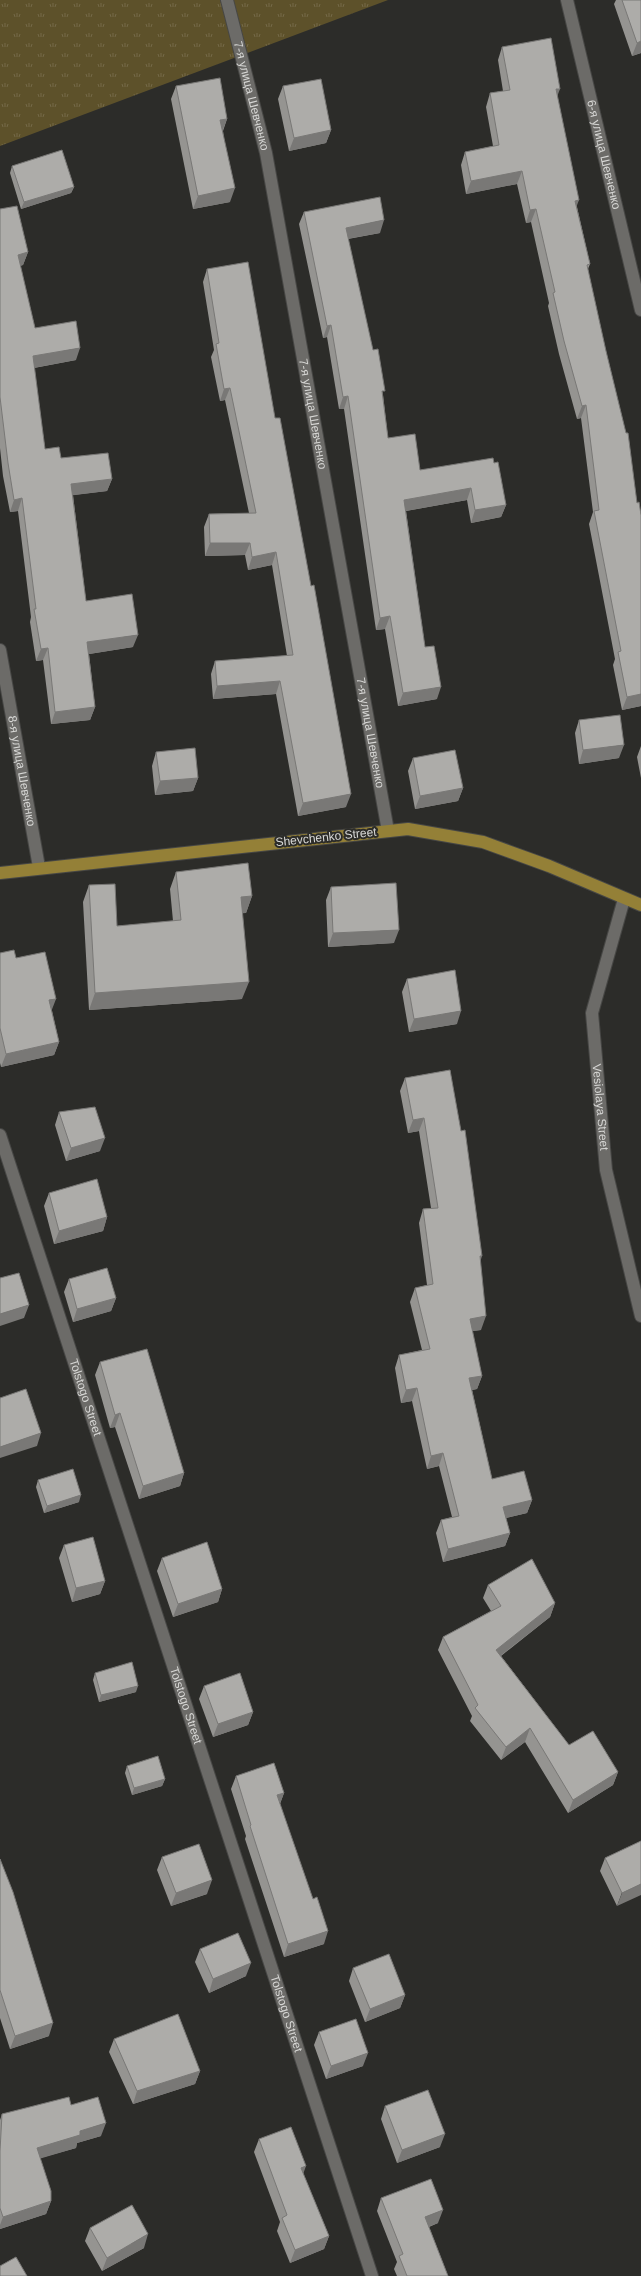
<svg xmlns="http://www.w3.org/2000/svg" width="641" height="2276" font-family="Helvetica,sans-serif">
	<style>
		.grass { fill: url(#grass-tufts) }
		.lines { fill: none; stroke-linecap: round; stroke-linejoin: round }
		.minor-casing { stroke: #474745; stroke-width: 14 }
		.major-casing { stroke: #474745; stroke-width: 14 }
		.minor { stroke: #6c6b68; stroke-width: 12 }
		.major { stroke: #948037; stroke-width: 12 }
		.wall { fill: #959491 }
		.shaded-wall { fill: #797876 }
		.building { fill: #adaca9; stroke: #797876 }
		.labels { text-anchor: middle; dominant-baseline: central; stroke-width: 4; stroke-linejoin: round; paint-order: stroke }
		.street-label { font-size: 12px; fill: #d7d7d5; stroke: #2c2c29 }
	</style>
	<defs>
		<pattern id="grass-tufts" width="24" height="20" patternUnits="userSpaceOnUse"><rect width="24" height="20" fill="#5d512a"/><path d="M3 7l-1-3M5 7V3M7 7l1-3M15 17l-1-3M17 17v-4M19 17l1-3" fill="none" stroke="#746948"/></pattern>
	</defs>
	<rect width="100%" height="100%" fill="#2c2c29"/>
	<path class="grass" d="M 0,0 L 388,0 L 0,146 Z"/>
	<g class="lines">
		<g class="minor-casing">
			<g id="minor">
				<path id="s1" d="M 227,0 L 266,153 L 388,831"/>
				<path id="s2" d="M 567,0 L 641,310"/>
				<path id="s3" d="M 0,650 L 39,867"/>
				<path id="s4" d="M 624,899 L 592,1013 L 606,1170 L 641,1316"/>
				<path id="s5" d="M 0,1135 L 372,2276"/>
			</g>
		</g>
		<g class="major-casing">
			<path id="major" d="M 0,873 L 408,829 L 483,842 L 549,866 L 641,905"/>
		</g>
		<use href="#minor" class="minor"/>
		<use href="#major" class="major"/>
	</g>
	<path class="wall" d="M 616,0 L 641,0 L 641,53 L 632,56 L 614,4 Z
		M 502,47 L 557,96 L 577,207 L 590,264 L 588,269 L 641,706 L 622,710 L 613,665 L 615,659 L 589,524 L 593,512 L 581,418 L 577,419 L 559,354 L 548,306 L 549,303 L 531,222 L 526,223 L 517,184 L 466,194 L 461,165 L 465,152 L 493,146 L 486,107 L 490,93 L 503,91 L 498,60 Z
		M 176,86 L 227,119 L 223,131 L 230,202 L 193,209 L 171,99 Z
		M 283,86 L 331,130 L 326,143 L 289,151 L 278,99 Z
		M 12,166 L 74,187 L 71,193 L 21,209 L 10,173 Z
		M 0,209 L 28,252 L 23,265 L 20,266 L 35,328 L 76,360 L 34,368 L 45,449 L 61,458 L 112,479 L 107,491 L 73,495 L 86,601 L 133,647 L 89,654 L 95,707 L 90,720 L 51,724 L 43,660 L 36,661 L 30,622 L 31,617 L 18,511 L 10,512 L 3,476 L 0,448 Z
		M 304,212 L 380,233 L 348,239 L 383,395 L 388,438 L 420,470 L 494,463 L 506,505 L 501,517 L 471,523 L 467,500 L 406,511 L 425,647 L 437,699 L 398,706 L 385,629 L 376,630 L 344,409 L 339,409 L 327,337 L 323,338 L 299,224 Z
		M 207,269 L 275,418 L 346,807 L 298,816 L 276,694 L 213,699 L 211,674 L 215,661 L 287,656 L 272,565 L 248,570 L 245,555 L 205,556 L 204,527 L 209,514 L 249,513 L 225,400 L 220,401 L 211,357 L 214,350 L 203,282 Z
		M 579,720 L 619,758 L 579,764 L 575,733 Z
		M 641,746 L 641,778 L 637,757 Z
		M 156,752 L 198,778 L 193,791 L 155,795 L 152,766 Z
		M 413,758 L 463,788 L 458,801 L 415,809 L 408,771 Z
		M 176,872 L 252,896 L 246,913 L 242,913 L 242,999 L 89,1010 L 83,902 L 89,885 L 117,926 L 173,921 L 170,889 Z
		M 331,887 L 394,943 L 328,947 L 326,900 Z
		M 0,953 L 52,1011 L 59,1042 L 54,1055 L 1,1067 L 0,1063 Z
		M 407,979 L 457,1024 L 409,1032 L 402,992 Z
		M 450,1070 L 480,1262 L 481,1330 L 472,1331 L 482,1376 L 477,1389 L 472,1390 L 492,1479 L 532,1500 L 527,1513 L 506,1518 L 510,1533 L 505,1546 L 443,1562 L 436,1533 L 441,1520 L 452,1517 L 439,1466 L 427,1469 L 412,1401 L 401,1403 L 395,1368 L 399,1355 L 422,1350 L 410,1302 L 415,1288 L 427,1285 L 419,1223 L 423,1209 L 431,1208 L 419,1131 L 408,1133 L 400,1091 L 405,1078 Z
		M 59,1112 L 100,1151 L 66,1161 L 55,1125 Z
		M 49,1193 L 107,1217 L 103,1231 L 54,1244 L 44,1206 Z
		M 69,1279 L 116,1298 L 111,1311 L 73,1322 L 64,1292 Z
		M 100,1362 L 184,1473 L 180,1486 L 139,1499 L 115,1427 L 110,1428 L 95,1375 Z
		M 38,1480 L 79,1502 L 44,1513 L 36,1487 Z
		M 64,1545 L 105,1581 L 100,1594 L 72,1602 L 59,1558 Z
		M 162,1558 L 222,1589 L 218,1602 L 173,1617 L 157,1571 Z
		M 488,1585 L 555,1603 L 550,1617 L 501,1656 L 569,1745 L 618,1772 L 613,1785 L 568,1813 L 525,1742 L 501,1760 L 470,1721 L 472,1716 L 438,1650 L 443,1637 L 491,1611 L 483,1598 Z
		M 95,1673 L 136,1692 L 99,1702 L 93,1680 Z
		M 204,1686 L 253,1712 L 248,1725 L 213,1737 L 199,1699 Z
		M 127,1766 L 165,1779 L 162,1786 L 132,1795 L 125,1773 Z
		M 236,1776 L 284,1793 L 280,1804 L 324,1944 L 284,1957 L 245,1839 L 246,1836 L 231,1789 Z
		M 641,1841 L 617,1906 L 600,1871 L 605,1858 Z
		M 162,1857 L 207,1894 L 171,1906 L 157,1870 Z
		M 0,1859 L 49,2036 L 10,2049 L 0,2018 Z
		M 200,1949 L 246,1976 L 209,1993 L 195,1962 Z
		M 353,1968 L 405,1995 L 400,2008 L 365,2022 L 349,1981 Z
		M 319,2032 L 363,2066 L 326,2079 L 314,2045 Z
		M 114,2039 L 200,2071 L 195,2084 L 133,2104 L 109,2052 Z
		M 71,2105 L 101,2136 L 77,2143 L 76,2148 L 40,2158 L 51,2201 L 46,2214 L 0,2229 L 0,2120 L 2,2114 Z
		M 385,2106 L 440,2147 L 397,2163 L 381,2119 Z
		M 259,2139 L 303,2173 L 329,2236 L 324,2249 L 290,2263 L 277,2231 L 280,2222 L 254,2152 Z
		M 381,2198 L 438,2223 L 429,2227 L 448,2276 L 397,2276 L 394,2269 L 397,2262 L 377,2211 Z
		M 90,2228 L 144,2248 L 102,2271 L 85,2241 Z"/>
	<path class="shaded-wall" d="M 641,41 L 641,53 L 632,56 L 637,43 Z
		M 556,89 L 560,89 L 555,102 Z
		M 227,119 L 222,132 L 220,120 Z
		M 331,130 L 326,143 L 289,151 L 294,138 Z
		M 522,171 L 517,184 L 466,194 L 471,181 Z
		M 74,187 L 71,193 L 21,209 L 24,202 Z
		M 235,188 L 230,202 L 193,209 L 198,196 Z
		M 579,200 L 574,213 L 575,201 Z
		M 536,209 L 531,222 L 526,223 L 530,210 Z
		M 384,220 L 380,233 L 341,240 L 346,228 Z
		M 28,252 L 23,265 L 13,267 L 18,255 Z
		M 331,325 L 327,337 L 323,338 L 327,326 Z
		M 80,348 L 76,360 L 28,369 L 33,356 Z
		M 230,388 L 225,400 L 220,401 L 224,389 Z
		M 348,396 L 344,409 L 339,409 L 343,397 Z
		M 586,405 L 581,418 L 577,419 L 582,406 Z
		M 112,479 L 107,491 L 67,496 L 71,484 Z
		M 471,488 L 467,500 L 400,512 L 404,500 Z
		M 22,498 L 18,511 L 10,512 L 14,500 Z
		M 506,505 L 501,517 L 471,523 L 475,510 Z
		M 210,543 L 250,543 L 245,555 L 205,556 Z
		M 276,552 L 272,565 L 248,570 L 252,557 Z
		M 390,616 L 385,629 L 376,630 L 380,618 Z
		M 138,635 L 133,647 L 83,655 L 87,642 Z
		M 48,648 L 43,660 L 36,661 L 41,649 Z
		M 280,681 L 276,694 L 213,699 L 217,686 Z
		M 441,687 L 437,699 L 398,706 L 403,693 Z
		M 641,694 L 641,706 L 622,710 L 627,697 Z
		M 95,707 L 90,720 L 51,724 L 55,712 Z
		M 624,745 L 619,758 L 579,764 L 583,750 Z
		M 198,778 L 193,791 L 155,795 L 160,781 Z
		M 463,788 L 458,801 L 415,809 L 420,796 Z
		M 351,794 L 346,807 L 298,816 L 303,803 Z
		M 252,896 L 246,913 L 235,914 L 241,897 Z
		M 399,930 L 394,943 L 328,947 L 333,933 Z
		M 249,982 L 242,999 L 89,1010 L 95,993 Z
		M 56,999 L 51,1012 L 49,1000 Z
		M 461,1011 L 457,1024 L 409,1032 L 414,1019 Z
		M 59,1042 L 54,1055 L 1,1067 L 6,1054 Z
		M 424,1118 L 419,1131 L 408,1133 L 413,1120 Z
		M 105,1138 L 100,1151 L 66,1161 L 71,1148 Z
		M 107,1217 L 103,1231 L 54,1244 L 59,1231 Z
		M 480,1256 L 482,1256 L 478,1269 Z
		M 116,1298 L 111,1311 L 73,1322 L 77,1309 Z
		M 29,1305 L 24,1318 L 0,1326 L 0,1314 Z
		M 486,1316 L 481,1330 L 465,1332 L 470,1319 Z
		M 482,1376 L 477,1389 L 465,1391 L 469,1378 Z
		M 417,1388 L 412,1401 L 401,1403 L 406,1390 Z
		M 120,1413 L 115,1427 L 110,1428 L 115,1415 Z
		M 41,1433 L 37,1446 L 0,1458 L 0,1447 Z
		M 443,1453 L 439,1466 L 427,1469 L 431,1456 Z
		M 184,1473 L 180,1486 L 139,1499 L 143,1486 Z
		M 81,1495 L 79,1502 L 44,1513 L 47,1506 Z
		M 532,1500 L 527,1513 L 498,1520 L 503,1507 Z
		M 510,1533 L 505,1546 L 443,1562 L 448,1549 Z
		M 105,1581 L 100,1594 L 72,1602 L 76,1588 Z
		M 222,1589 L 218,1602 L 173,1617 L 178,1604 Z
		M 555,1603 L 550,1617 L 491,1663 L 496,1650 Z
		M 138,1686 L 136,1692 L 99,1702 L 101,1695 Z
		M 253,1712 L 248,1725 L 213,1737 L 218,1724 Z
		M 530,1728 L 525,1742 L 501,1760 L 506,1747 Z
		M 618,1772 L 613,1785 L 568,1813 L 573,1800 Z
		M 165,1779 L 162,1786 L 132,1795 L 134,1788 Z
		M 284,1793 L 279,1806 L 277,1795 Z
		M 212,1880 L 207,1894 L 171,1906 L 176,1893 Z
		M 641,1884 L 641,1895 L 617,1906 L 622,1893 Z
		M 328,1931 L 324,1944 L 284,1957 L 288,1944 Z
		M 251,1963 L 246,1976 L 209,1993 L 213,1979 Z
		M 405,1995 L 400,2008 L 365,2022 L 370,2009 Z
		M 53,2023 L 49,2036 L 10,2049 L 15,2036 Z
		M 368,2053 L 363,2066 L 326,2079 L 331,2066 Z
		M 200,2071 L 195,2084 L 133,2104 L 137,2091 Z
		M 106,2123 L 101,2136 L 77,2143 L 76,2148 L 32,2161 L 37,2148 L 80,2131 Z
		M 445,2134 L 440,2147 L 397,2163 L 402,2150 Z
		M 306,2166 L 301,2180 L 301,2168 Z
		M 51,2201 L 46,2214 L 0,2229 L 0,2225 L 3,2217 Z
		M 443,2210 L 438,2223 L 420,2230 L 425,2217 Z
		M 148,2234 L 144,2248 L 102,2271 L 107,2258 Z
		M 329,2236 L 324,2249 L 290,2263 L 295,2250 Z"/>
	<path class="building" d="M 622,0 L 641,0 L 641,41 L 637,43 Z
		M 551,38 L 560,89 L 556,89 L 579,200 L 575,201 L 590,264 L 587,265 L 606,351 L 626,433 L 628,433 L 637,503 L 639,502 L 641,515 L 641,694 L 627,697 L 618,652 L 621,651 L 594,511 L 599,510 L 586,405 L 582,406 L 564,341 L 553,293 L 555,292 L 536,209 L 530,210 L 522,171 L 471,181 L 465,152 L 499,145 L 490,93 L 510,90 L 502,47 Z
		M 220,78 L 227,119 L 220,120 L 235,188 L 198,196 L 176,86 Z
		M 321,79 L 331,130 L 294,138 L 283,86 Z
		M 62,150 L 74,187 L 24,202 L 12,166 Z
		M 380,197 L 384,220 L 346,228 L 373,350 L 378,349 L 385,391 L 382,391 L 388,438 L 415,434 L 420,470 L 493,458 L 494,463 L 498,462 L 506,505 L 475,510 L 471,488 L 404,500 L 425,647 L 434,646 L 441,687 L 403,693 L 390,616 L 380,618 L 348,396 L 343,397 L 331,325 L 327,326 L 304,212 Z
		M 17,206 L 28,252 L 18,255 L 35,328 L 76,321 L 80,348 L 33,356 L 45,449 L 59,447 L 61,458 L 108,453 L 112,479 L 71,484 L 86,601 L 132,594 L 138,635 L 87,642 L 95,707 L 55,712 L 48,648 L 41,649 L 34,609 L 36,609 L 22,498 L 14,500 L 8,463 L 0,397 L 0,209 Z
		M 248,262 L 275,418 L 280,418 L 311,586 L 314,585 L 351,794 L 303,803 L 280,681 L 217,686 L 215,661 L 293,655 L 276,552 L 252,557 L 250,543 L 210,543 L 209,514 L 256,513 L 230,388 L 224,389 L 216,344 L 219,343 L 207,269 Z
		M 620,715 L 624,745 L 583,750 L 579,720 Z
		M 195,748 L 198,778 L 160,781 L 156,752 Z
		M 455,750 L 463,788 L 420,796 L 413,758 Z
		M 248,863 L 252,896 L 241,897 L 249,982 L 95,993 L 89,885 L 115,884 L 117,926 L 181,920 L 176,872 Z
		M 396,883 L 399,930 L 333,933 L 331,887 Z
		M 14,950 L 16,958 L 45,952 L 56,999 L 49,1000 L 59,1042 L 6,1054 L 0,1028 L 0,953 Z
		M 455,970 L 461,1011 L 414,1019 L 407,979 Z
		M 450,1070 L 461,1131 L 465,1130 L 482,1256 L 480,1256 L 486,1316 L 470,1319 L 482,1376 L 469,1378 L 492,1479 L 524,1471 L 532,1500 L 503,1507 L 510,1533 L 448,1549 L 441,1520 L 459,1516 L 443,1453 L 431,1456 L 417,1388 L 406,1390 L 399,1355 L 430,1349 L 415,1288 L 433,1284 L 423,1209 L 438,1208 L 424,1118 L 413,1120 L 405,1078 Z
		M 95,1107 L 105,1138 L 71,1148 L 59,1112 Z
		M 97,1179 L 107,1217 L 59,1231 L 49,1193 Z
		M 107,1268 L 116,1298 L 77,1309 L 69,1279 Z
		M 19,1273 L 29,1305 L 0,1314 L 0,1278 Z
		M 147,1349 L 184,1473 L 143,1486 L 120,1413 L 115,1415 L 100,1362 Z
		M 26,1389 L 41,1433 L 0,1447 L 0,1398 Z
		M 73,1469 L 81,1495 L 47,1506 L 38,1480 Z
		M 93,1537 L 105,1581 L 76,1588 L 64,1545 Z
		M 207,1542 L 222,1589 L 178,1604 L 162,1558 Z
		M 532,1559 L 555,1603 L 496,1650 L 569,1745 L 593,1731 L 618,1772 L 573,1800 L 530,1728 L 506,1747 L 475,1708 L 478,1705 L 443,1637 L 501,1606 L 488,1585 Z
		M 132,1662 L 138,1686 L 101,1695 L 95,1673 Z
		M 240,1673 L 253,1712 L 218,1724 L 204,1686 Z
		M 158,1756 L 165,1779 L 134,1788 L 127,1766 Z
		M 274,1763 L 284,1793 L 277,1795 L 313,1899 L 317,1897 L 328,1931 L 288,1944 L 250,1826 L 251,1825 L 236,1776 Z
		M 641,1841 L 641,1884 L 622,1893 L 605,1858 Z
		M 199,1844 L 212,1880 L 176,1893 L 162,1857 Z
		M 0,1859 L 13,1892 L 53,2023 L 15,2036 L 0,1990 Z
		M 238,1933 L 251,1963 L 213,1979 L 200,1949 Z
		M 389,1954 L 405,1995 L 370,2009 L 353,1968 Z
		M 178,2014 L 200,2071 L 137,2091 L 114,2039 Z
		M 356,2019 L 368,2053 L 331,2066 L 319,2032 Z
		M 428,2090 L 445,2134 L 402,2150 L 385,2106 Z
		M 69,2097 L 71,2105 L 98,2097 L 106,2123 L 80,2131 L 80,2135 L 37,2148 L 51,2191 L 51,2201 L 3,2217 L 0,2208 L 0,2151 L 2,2114 Z
		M 291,2127 L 306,2166 L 301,2168 L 329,2236 L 295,2250 L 282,2218 L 287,2215 L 259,2139 Z
		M 431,2179 L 443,2210 L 425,2217 L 448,2276 L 407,2276 L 399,2256 L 403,2254 L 381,2198 Z
		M 132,2205 L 148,2234 L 107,2258 L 90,2228 Z
		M 16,2257 L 27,2276 L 0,2276 L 0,2266 Z"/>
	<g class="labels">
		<g class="street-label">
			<text stroke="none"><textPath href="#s1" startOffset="99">7-я улица Шевченко</textPath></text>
			<text stroke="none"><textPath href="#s2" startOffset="159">6-я улица Шевченко</textPath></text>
			<text stroke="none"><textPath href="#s1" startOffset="423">7-я улица Шевченко</textPath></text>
			<text stroke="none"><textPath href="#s1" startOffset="747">7-я улица Шевченко</textPath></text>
			<text stroke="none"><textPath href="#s3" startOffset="123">8-я улица Шевченко</textPath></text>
			<text transform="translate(326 837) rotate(-6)">Shevchenko Street</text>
			<text stroke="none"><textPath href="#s4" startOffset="213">Vesiolaya Street</textPath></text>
			<text stroke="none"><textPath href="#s5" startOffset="276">Tolstogo Street</textPath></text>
			<text stroke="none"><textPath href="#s5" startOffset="600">Tolstogo Street</textPath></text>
			<text stroke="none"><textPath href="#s5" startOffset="924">Tolstogo Street</textPath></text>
		</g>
	</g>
</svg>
